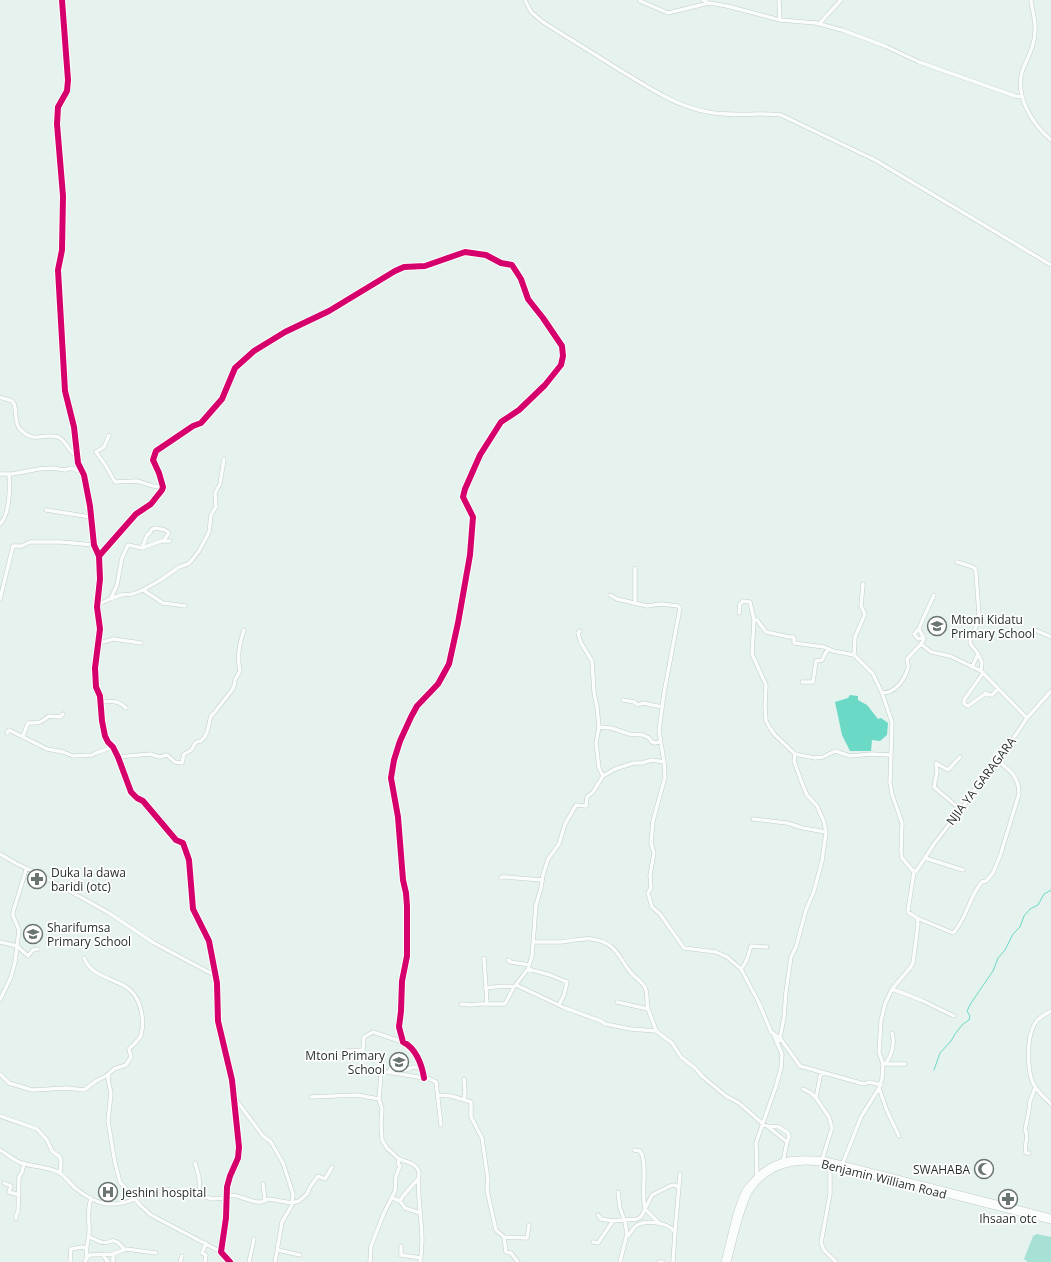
<svg xmlns="http://www.w3.org/2000/svg" width="1051" height="1262" font-family="'Open Sans',sans-serif">
	<style>
		.green { fill: #a7e1d5 }
		.water { fill: #6cd9c6 }
		.lines { fill: none; stroke-linecap: round; stroke-linejoin: round }
		.stream { stroke: #6cd9c6; stroke-width: 1 }
		.street-casing { stroke: #c2ccc9; stroke-width: 4.5 }
		.secondary-casing { stroke: #c2ccc9; stroke-width: 6 }
		.street { stroke: #fbfdfc; stroke-width: 3.5 }
		.secondary { stroke: #fbfdfc; stroke-width: 5 }
		.cycleway-casing { stroke: #fefefe; stroke-width: 8 }
		.cycleway { stroke: #d6006c; stroke-width: 6 }
		.labels { text-anchor: middle; dominant-baseline: central; stroke-width: 3.5; stroke-linejoin: round; paint-order: stroke }
		.poi-label { font-size: 12px; fill: #27302e; stroke: #fefefe; text-anchor: start }
		.street-label { font-size: 12px; fill: #27302e; stroke: #fefefe }
	</style>
	<rect width="100%" height="100%" fill="#e5f2ee"/>
	<path class="green" d="M 1037,1234 L 1051,1237 L 1051,1262 L 1028,1262 L 1024,1259 L 1033,1236 Z"/>
	<path class="water" d="M 850,695 L 858,696 L 858,700 L 867,705 L 878,719 L 881,718 L 888,723 L 887,735 L 880,741 L 872,740 L 871,751 L 850,751 L 842,735 L 835,702 L 848,698 Z"/>
	<g class="lines">
		<path class="stream" d="M 934,1070 L 940,1053 L 951,1041 L 955,1034 L 963,1024 L 969,1020 L 970,1016 L 967,1011 L 971,1003 L 993,971 L 998,958 L 1005,950 L 1013,934 L 1020,927 L 1024,916 L 1030,909 L 1038,905 L 1044,894 L 1051,890"/>
		<g class="street-casing">
			<path id="street" d="M 62,0 L 68,80 L 67,91 L 58,107 L 57,124 L 63,196 L 62,250 L 58,270 L 65,391 L 74,427 L 78,463 L 84,475 L 90,506 L 94,545 L 99,556 L 100,579 L 97,607 L 100,629 L 95,668 L 96,687 L 100,696 L 102,721 L 105,736 L 108,742 L 113,747 L 118,757 L 131,792 L 137,798 L 143,801 L 176,840 L 183,843 L 189,860 L 193,909 L 209,941 L 217,983 L 218,1021 L 232,1080 L 239,1147 L 238,1158 L 230,1176 L 227,1187 L 226,1218 L 221,1252 L 230,1262
				M 525,0 L 531,12 L 543,22 C 568,38 593,53 618,69 C 647,86 674,106 708,112 C 732,117 756,112 781,115 L 875,160 L 1051,265
				M 641,0 L 640,1 L 668,13 L 709,3
				M 703,0 L 709,3 L 727,6 L 780,20 L 779,0
				M 1031,0 C 1032,10 1036,21 1035,31 C 1035,46 1027,58 1022,72 C 1015,97 1033,125 1051,140
				M 780,20 L 816,23 L 842,30 L 885,46 L 919,62 L 1015,96 L 1023,97
				M 819,24 L 841,0
				M 0,397 C 4,399 8,399 12,401 C 18,405 13,422 20,429 C 35,445 43,432 58,437 C 67,441 68,452 77,456
				M 109,435 L 104,447 L 96,452 L 106,466 L 115,482 L 137,481 L 153,486 L 163,487
				M 0,474 L 12,474 L 39,469 L 52,468 L 65,470 L 71,468 L 82,472
				M 46,510 L 91,517
				M 0,524 C 10,514 10,488 9,474
				M 142,548 L 161,541 L 170,541
				M 99,556 L 136,514 L 151,504 L 162,490 L 163,487 L 159,473 L 153,460 L 156,451 L 193,426 L 201,423 L 222,399 L 235,368 L 254,351 L 285,332 L 329,311 L 395,271 L 404,267 L 425,266 L 465,252 L 486,255 L 501,263 L 512,265 L 521,279 L 528,299 L 543,318 L 562,346 L 563,356 L 561,365 L 545,385 L 519,410 L 501,422 L 480,455 L 465,489 L 463,497 L 473,517 L 470,555 L 458,623 L 449,664 L 438,684 L 417,706 L 411,717 L 400,741 L 394,760 L 391,778 L 398,817 L 403,880 L 406,893 L 407,906 L 407,956 L 402,981 L 401,1011 L 399,1027 L 403,1042 C 416,1048 422,1065 424,1078
				M 957,562 L 973,567 L 975,569 L 976,573 L 979,615 L 978,621 L 970,642 C 970,646 976,649 978,654 L 972,667
				M 635,568 L 635,602
				M 143,590 L 163,603 L 185,606
				M 610,595 L 617,599 L 647,606 L 661,604 L 678,606 L 680,608 L 664,693 L 659,731 L 664,762 L 665,777 L 653,821 L 651,843 L 654,853 L 650,875 L 651,888 L 648,893 L 652,907 L 660,914 L 684,948 L 716,952 L 727,957 L 741,969 L 759,1003 L 771,1032 L 780,1038 L 777,1044
				M 111,598 L 117,585 L 122,558 L 128,545 L 142,548 L 147,535 L 150,533 L 151,530 L 155,528 C 160,529 166,529 169,533 L 164,540
				M 0,599 L 13,546 L 22,546 L 30,542 L 61,542 L 94,545
				M 97,605 L 110,599 L 121,595 L 133,594 L 143,590 L 159,581 L 179,567 L 188,564 L 192,560 L 199,551 L 209,532 L 211,515 L 216,507 L 215,493 L 220,484 L 224,459
				M 739,613 L 740,604 L 743,601 L 750,602 L 754,620 L 752,654 L 766,685 L 765,706 L 766,721 L 770,728 L 775,735 L 795,754 L 794,761 L 803,786 L 807,795 L 817,806 L 824,822 L 826,832 L 822,861 L 814,891 L 806,910 L 796,947 L 791,957 L 786,992 L 784,1017 L 780,1038 L 800,1066 L 864,1084 L 869,1082 L 881,1085
				M 754,620 L 757,620 L 766,632 L 789,637 L 793,637 L 794,638 L 794,643 L 824,647 L 833,651 L 854,655
				M 919,629 C 923,617 929,607 934,595
				M 1035,630 L 1051,637
				M 580,631 L 578,633 L 581,643 L 592,661 L 594,692 L 597,707 L 599,727 L 596,743 L 599,768 L 603,776
				M 923,637 L 919,639 L 917,638 L 914,634 L 919,629 C 920,632 923,635 924,639 L 921,644 L 931,652 L 950,656 L 981,671 L 1027,718
				M 99,640 L 103,642 L 113,639 L 141,643
				M 978,654 L 982,662 L 981,671
				M 983,673 L 964,700 L 964,704 L 968,706 L 986,693 L 990,695 L 992,695 L 998,689
				M 802,682 L 813,682 L 816,661 L 822,660 L 826,652 L 829,649
				M 882,693 C 895,693 904,681 908,668 C 909,665 907,663 907,659 L 921,644
				M 623,700 L 634,702 L 638,705 L 643,703 L 662,707
				M 101,702 C 112,701 118,700 126,708
				M 599,727 L 611,728 L 629,734 L 643,735 L 649,738 L 652,742 L 655,743 L 660,742
				M 7,733 L 9,730 L 47,749 L 63,752 L 73,756 L 92,755 L 96,753 L 113,747
				M 23,736 L 28,723 C 39,723 41,723 49,716 L 60,717 L 63,714
				M 795,754 L 815,758 L 823,757 L 835,751 L 850,756 L 872,754 L 891,755
				M 118,757 L 150,754 L 160,757 L 167,755 L 175,762 L 182,763 L 184,754 C 186,753 188,752 190,751 C 195,747 193,741 201,741 C 209,734 208,725 211,716 L 214,713 L 232,690 L 234,686 L 235,680 L 240,671 C 237,656 239,645 244,630
				M 936,763 L 937,772 L 934,787 L 961,810
				M 936,763 L 948,770 L 960,757
				M 753,819 L 787,823 L 803,828 L 826,832
				M 0,854 L 17,864 L 37,873 L 109,913 L 154,943 L 216,976
				M 925,858 L 963,870
				M 914,872 L 917,870 L 934,844 L 968,800 L 975,789 L 998,761 L 1027,718 L 1051,691
				M 501,878 L 502,877 L 506,877 L 542,880
				M 917,918 L 953,933 C 967,919 969,896 982,882 L 986,881 L 993,873 L 1000,856 L 1019,794 C 1019,776 1010,771 998,761
				M 0,942 L 17,946 L 28,956 L 33,950 L 38,949
				M 534,942 C 543,942 552,942 561,942 C 571,941 582,938 592,939 C 618,943 618,958 632,974 C 637,979 644,983 646,990 C 648,996 646,1002 648,1008 C 650,1016 654,1023 656,1031
				M 484,958 L 487,1004
				M 508,960 L 511,962 L 529,965
				M 528,969 L 550,975 L 567,982 L 564,995 L 559,1005
				M 741,969 C 748,962 748,954 751,946 L 767,947
				M 516,985 L 565,1008 L 601,1021 L 605,1024 L 631,1029 L 656,1031 L 672,1043 L 681,1057 L 695,1068 L 703,1077 L 726,1096 L 739,1103 L 763,1124 L 767,1126 L 787,1142 L 783,1162
				M 485,988 C 495,987 505,985 514,987
				M 892,989 L 921,1000 L 954,1016
				M 0,1000 L 11,977 L 15,962 L 19,930 L 13,916 L 13,912 L 26,870
				M 617,1002 L 648,1009
				M 461,1004 L 470,1005 L 480,1004 L 505,1004 L 514,987 L 528,969 L 532,956 L 536,905 L 541,888 L 543,875 L 548,859 L 559,844 L 565,824 L 576,805 L 586,806 L 587,797 L 593,792 L 603,776 L 615,769 L 634,763 L 642,763 L 652,760 L 664,762
				M 1051,1011 C 1046,1014 1039,1017 1036,1022 C 1026,1035 1026,1075 1036,1088 C 1040,1094 1046,1099 1051,1104
				M 347,1051 L 363,1050 L 364,1037 L 373,1032 L 403,1042
				M 884,1064 L 905,1064
				M 885,1064 C 892,1056 895,1043 892,1033
				M 392,1072 L 390,1070 L 391,1067 L 405,1070 L 413,1067 L 423,1068
				M 821,1072 L 816,1098 L 829,1117 L 832,1128 L 822,1160
				M 0,1074 L 9,1083 L 32,1090 L 67,1088 L 84,1090 L 96,1081 L 106,1076 L 114,1069 L 126,1065 L 131,1057 L 129,1049 C 133,1045 140,1039 141,1035 C 145,1019 141,996 126,987 C 111,977 92,977 84,958
				M 109,1074 L 108,1079 L 111,1093 L 108,1121 L 115,1163 L 120,1182 L 141,1206 L 151,1215 L 221,1252
				M 464,1079 L 465,1091 L 464,1100
				M 879,1088 L 887,1111 L 899,1136
				M 803,1089 L 811,1093 L 816,1098
				M 438,1095 L 451,1096 L 471,1102 L 471,1117 L 482,1138 L 488,1180 L 487,1190 L 495,1226 L 496,1230 L 504,1237 L 506,1252 L 511,1253 L 518,1262
				M 234,1097 L 263,1136 L 271,1142 L 283,1163 L 293,1194 L 292,1205 L 282,1222 L 275,1262
				M 311,1097 L 357,1095 L 379,1099
				M 0,1116 L 37,1129 L 47,1140 L 52,1151 L 60,1157 L 61,1161 L 60,1173
				M 767,1126 L 779,1127 L 788,1133 L 789,1137 L 787,1142
				M 0,1150 C 7,1154 14,1160 21,1163 C 33,1167 48,1166 60,1173 C 66,1177 70,1184 75,1188 C 95,1204 111,1209 135,1199
				M 634,1150 L 640,1151 C 648,1162 641,1193 645,1209 L 660,1224
				M 1029,1153 L 1026,1153 C 1023,1145 1030,1137 1025,1130 L 1029,1110 L 1030,1101 L 1035,1088
				M 399,1159 C 407,1162 416,1163 419,1172 C 416,1202 426,1233 420,1262
				M 195,1163 L 199,1177 L 200,1195
				M 830,1165 L 830,1194 L 821,1243 L 824,1250 L 836,1262
				M 842,1165 L 861,1117 L 879,1088 L 882,1079 L 883,1064 L 879,1052 L 881,1021 L 885,1004 L 892,989 L 910,968 L 913,963 L 918,924 L 917,918 L 908,912 L 908,910 L 914,872 L 902,858 L 901,852 L 902,823 L 892,794 L 890,783 L 892,722 L 882,693 L 873,674 L 854,655 L 855,637 L 865,614 L 861,606 L 863,584
				M 757,1176 L 756,1143 L 776,1086 L 781,1068 L 782,1054 L 773,1033
				M 4,1183 L 11,1186 L 9,1192 L 19,1195
				M 263,1184 L 265,1201
				M 165,1189 L 179,1191 L 188,1196 L 200,1195 L 212,1199 L 224,1198 L 227,1195 L 237,1196 L 256,1202 L 262,1202 L 269,1199 L 292,1203 L 299,1201 L 307,1194 L 310,1187 L 318,1176 L 325,1179 L 332,1167
				M 618,1192 L 620,1208 L 625,1222 L 627,1234 L 620,1262
				M 392,1198 L 400,1201 L 405,1208 L 420,1213
				M 400,1201 L 403,1196 L 418,1179
				M 598,1215 L 601,1219 L 613,1221
				M 16,1219 L 16,1215 L 18,1212 L 19,1177 L 22,1172 L 24,1163
				M 628,1236 C 631,1232 634,1226 639,1224 C 648,1220 669,1223 675,1232
				M 89,1237 C 93,1238 97,1241 101,1242 C 111,1246 111,1233 124,1249
				M 504,1237 L 527,1238 L 529,1225
				M 593,1242 L 598,1243 L 613,1221 L 637,1219 L 641,1217 L 652,1195 L 670,1186 L 674,1185 L 678,1187
				M 401,1246 L 401,1255 L 421,1258
				M 278,1250 L 300,1255
				M 102,1254 L 108,1262
				M 87,1257 C 85,1247 88,1244 89,1234 C 90,1219 86,1214 91,1198
				M 70,1262 L 71,1249 L 82,1247 L 85,1248
				M 85,1262 L 87,1257 L 90,1255 L 113,1254 L 126,1249 L 156,1253
				M 113,1262 L 113,1254
				M 180,1262 L 182,1256
				M 205,1262 L 206,1255 L 202,1253 L 206,1243
				M 249,1262 L 254,1239
				M 370,1262 L 371,1246 L 384,1213 L 395,1191 L 396,1176 L 400,1166 L 398,1164 L 399,1159 L 387,1148 L 382,1140 L 381,1123 L 382,1109 L 379,1099 L 381,1074 L 382,1071 L 430,1079 L 436,1082 L 441,1125
				M 659,1262 L 663,1262
				M 673,1262 L 675,1232 L 680,1174"/>
		</g>
		<g class="secondary-casing">
			<path id="secondary" d="M 724,1262 C 730,1242 735,1208 745,1191 C 747,1187 750,1184 753,1181 C 773,1157 798,1157 826,1160 L 1051,1217
				M 728,1262 C 733,1243 737,1224 744,1205 C 746,1201 747,1195 750,1191 C 768,1163 800,1158 830,1165 L 1051,1221"/>
		</g>
		<use href="#street" class="street"/>
		<use href="#secondary" class="secondary"/>
		<g class="cycleway-casing">
			<path id="cycleway" d="M 62,0 L 68,80 L 67,91 L 58,107 L 57,124 L 63,196 L 62,250 L 58,270 L 65,391 L 74,427 L 78,463 L 84,475 L 90,506 L 94,545 L 99,556 L 100,579 L 97,607 L 100,629 L 95,668 L 96,687 L 100,696 L 102,721 L 105,736 L 108,742 L 113,747 L 118,757 L 131,792 L 137,798 L 143,801 L 176,840 L 183,843 L 189,860 L 193,909 L 209,941 L 217,983 L 218,1021 L 232,1080 L 239,1147 L 238,1158 L 230,1176 L 227,1187 L 226,1218 L 221,1252 L 230,1262
				M 99,556 L 136,514 L 151,504 L 162,490 L 163,487 L 159,473 L 153,460 L 156,451 L 193,426 L 201,423 L 222,399 L 235,368 L 254,351 L 285,332 L 329,311 L 395,271 L 404,267 L 425,266 L 465,252 L 486,255 L 501,263 L 512,265 L 521,279 L 528,299 L 543,318 L 562,346 L 563,356 L 561,365 L 545,385 L 519,410 L 501,422 L 480,455 L 465,489 L 463,497 L 473,517 L 470,555 L 458,623 L 449,664 L 438,684 L 417,706 L 411,717 L 400,741 L 394,760 L 391,778 L 398,817 L 403,880 L 406,893 L 407,906 L 407,956 L 402,981 L 401,1011 L 399,1027 L 403,1042 C 416,1048 422,1065 424,1078"/>
		</g>
		<use href="#cycleway" class="cycleway"/>
	</g>
	<defs>
		<g id="school-ring" transform="scale(1)"><circle r="9.5" fill="#fefefe" stroke="#6a7471" stroke-width="1.5"/><path d="M0-5L7-2L0 1L-7-2ZM-4 1L0 2.5L4 1V4Q0 6-4 4Z" fill="#6a7471"/></g>
		<g id="pharmacy-ring" transform="scale(1)"><circle r="9.5" fill="#fefefe" stroke="#6a7471" stroke-width="1.5"/><path d="M-2-6h4v4h4v4h-4v4h-4v-4h-4v-4h4Z" fill="#6a7471"/></g>
		<g id="mosque-ring" transform="scale(1)"><circle r="9.5" fill="#fefefe" stroke="#6a7471" stroke-width="1.5"/><path d="M3.5-4.9A6 6 0 1 0 3.5 4.9A5 5 0 1 1 3.5-4.9Z" fill="#6a7471"/></g>
		<g id="hospital-ring" transform="scale(1)"><circle r="9.5" fill="#fefefe" stroke="#6a7471" stroke-width="1.5"/><path d="M-5-5h3v3.5h4V-5h3V5h-3V1.5h-4V5h-3Z" fill="#6a7471"/></g>
	</defs>
	<g fill-rule="evenodd">
		<use href="#school-ring" x="937" y="626"/>
		<use href="#pharmacy-ring" x="37" y="879"/>
		<use href="#school-ring" x="33" y="934"/>
		<use href="#school-ring" x="399" y="1062"/>
		<use href="#mosque-ring" x="984" y="1169"/>
		<use href="#hospital-ring" x="108" y="1192"/>
		<use href="#pharmacy-ring" x="1008" y="1199"/>
	</g>
	<g class="labels">
		<g class="poi-label">
			<text x="951" y="619">Mtoni Kidatu<tspan x="951" dy="14">Primary School</tspan></text>
			<text x="51" y="872">Duka la dawa<tspan x="51" dy="14">baridi (otc)</tspan></text>
			<text x="47" y="927">Sharifumsa<tspan x="47" dy="14">Primary School</tspan></text>
			<text x="385" y="1055" text-anchor="end">Mtoni Primary<tspan x="385" dy="14">School</tspan></text>
			<text x="970" y="1169" text-anchor="end">SWAHABA</text>
			<text x="122" y="1192">Jeshini hospital</text>
			<text x="1008" y="1218" text-anchor="middle">Ihsaan otc</text>
		</g>
		<g class="street-label">
			<text transform="translate(981 781) rotate(-53)">NJIA YA GARAGARA</text>
			<text transform="translate(884 1179) rotate(14)">Benjamin William Road</text>
		</g>
	</g>
</svg>
